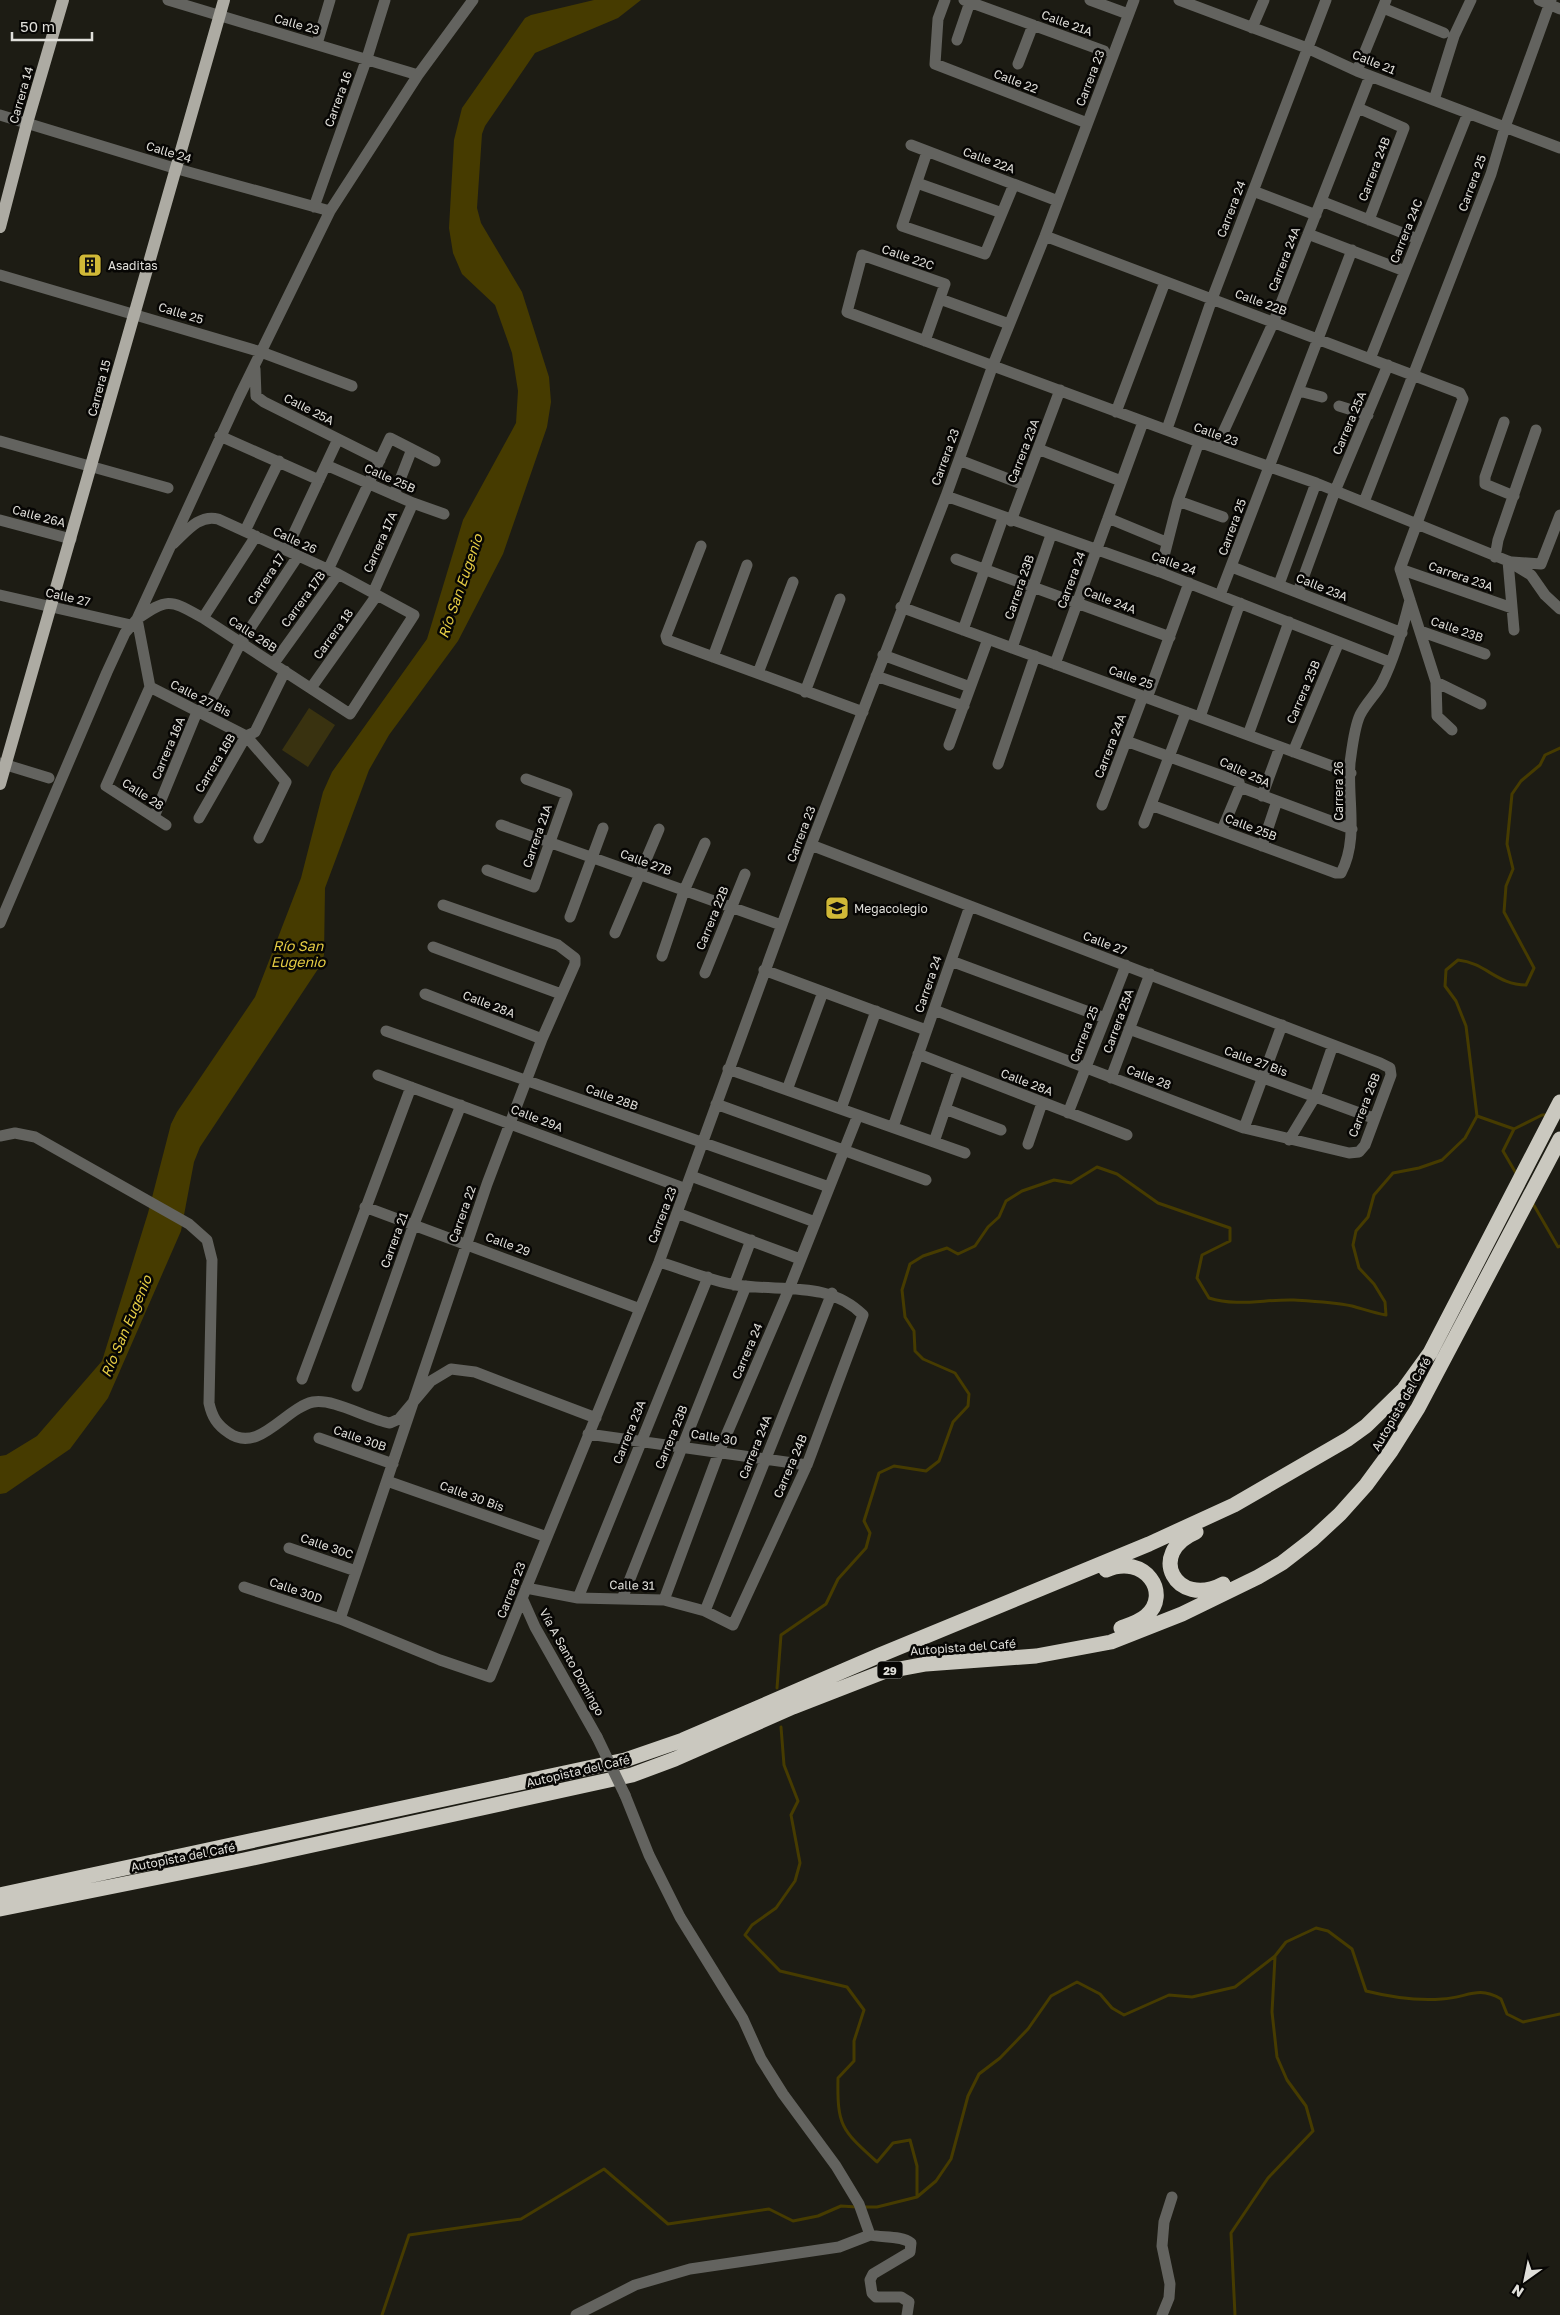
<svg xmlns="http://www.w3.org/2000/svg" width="1560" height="2315" font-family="'Golos Text',sans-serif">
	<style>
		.green { fill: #393210 }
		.water { fill: #463b00 }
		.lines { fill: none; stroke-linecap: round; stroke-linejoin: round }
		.stream { stroke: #463b00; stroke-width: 3 }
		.street { stroke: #63635f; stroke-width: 11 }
		.primary { stroke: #adaba3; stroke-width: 12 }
		.highway { stroke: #cac8bf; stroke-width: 15 }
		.street-bridge { stroke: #63635f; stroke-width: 11 }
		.labels { text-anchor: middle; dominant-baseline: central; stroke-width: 5; stroke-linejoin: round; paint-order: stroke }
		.shield { fill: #070604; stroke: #9f9e9a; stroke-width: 1 }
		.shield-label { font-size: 11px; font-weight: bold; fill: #e0dfda }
		.street-label { font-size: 12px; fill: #e0dfda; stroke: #070604 }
		.poi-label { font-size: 12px; fill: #e0dfda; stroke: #070604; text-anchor: start }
		.water-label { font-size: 14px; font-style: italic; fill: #e5cc44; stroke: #070604 }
	</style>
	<rect width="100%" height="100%" fill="#1d1c14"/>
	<path class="green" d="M 309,708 L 335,725 L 308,767 L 282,750 Z"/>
	<path class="water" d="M 594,0 L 641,0 L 618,18 L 535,53 L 485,126 L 482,134 L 477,208 L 481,223 L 522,292 L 549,377 L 551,402 L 547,427 L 503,554 L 458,641 L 389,735 L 369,770 L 325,888 L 324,955 L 320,966 L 200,1147 L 194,1162 L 181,1231 L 108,1398 L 70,1449 L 6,1493 L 0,1494 L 0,1456 L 6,1455 L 37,1436 L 102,1361 L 148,1213 L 171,1124 L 177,1112 L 255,997 L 301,878 L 323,792 L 332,772 L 427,639 L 463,520 L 516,423 L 518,391 L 512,353 L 495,305 L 462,274 L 453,253 L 449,228 L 454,140 L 462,108 L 525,18 L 531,15 Z"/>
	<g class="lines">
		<path class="stream" d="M 1477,1116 L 1514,1129 L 1542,1115 L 1547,1115
			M 1514,1129 L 1503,1151 L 1517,1175
			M 1532,1202 L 1558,1247 L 1560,1246
			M 777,1688 L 781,1635 L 826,1604 L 838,1579 L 866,1548 L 870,1533 L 864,1521 L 879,1473 L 894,1466 L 926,1471 L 939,1461 L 953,1422 L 968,1406 L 969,1394 L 955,1373 L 923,1359 L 915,1351 L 914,1331 L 905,1317 L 902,1290 L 910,1264 L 923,1256 L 947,1248 L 958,1254 L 975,1246 L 988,1227 L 999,1217 L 1006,1201 L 1022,1191 L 1054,1180 L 1071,1183 L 1097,1167 L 1117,1174 L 1158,1203 L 1230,1228 L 1230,1241 L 1202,1255 L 1197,1278 L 1209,1298 C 1237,1307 1265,1299 1294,1300 C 1312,1301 1334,1302 1352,1306 C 1363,1309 1374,1313 1386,1315 L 1385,1302 L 1374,1284 L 1359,1268 L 1353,1245 L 1356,1231 L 1368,1217 L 1374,1195 L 1393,1173 L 1419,1168 L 1442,1160 L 1465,1138 L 1477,1116 L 1466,1026 L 1456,1001 L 1445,986 L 1446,970 L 1458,960 C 1486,963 1497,985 1526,985 L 1534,968 L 1504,912 L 1506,886 L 1513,869 L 1507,844 L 1512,794 L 1521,781 L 1540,765 L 1545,755 L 1560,748
			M 781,1727 L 784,1765 L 798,1801 L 791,1815 L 800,1863 L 795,1881 L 776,1908 L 752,1925 L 745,1935 L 780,1971 L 847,1987 L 864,2010 L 854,2041 L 854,2061 L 838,2078 C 837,2127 842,2130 877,2162 L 893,2143 L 910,2140 L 917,2166 L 917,2197
			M 863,2207 L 877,2207 L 917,2197 L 936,2181 L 951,2159 L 968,2096 L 979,2074 L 1000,2058 L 1028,2029 L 1051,1996 L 1077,1982 L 1100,1994 L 1112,2008 L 1124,2015 L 1169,1995 L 1192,1997 L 1235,1987 L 1275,1956 L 1286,1942 L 1316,1928 L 1328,1931 L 1352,1949 L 1366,1991 C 1390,1997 1417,2001 1442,1999 C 1467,1998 1477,1985 1501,1999 L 1507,2014 L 1523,2022 L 1560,2014
			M 382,2315 L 409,2235 L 521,2219 L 604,2169 L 668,2224 L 769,2209 L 793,2221 L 818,2216 L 841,2206 L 857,2207
			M 1235,2315 L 1231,2233 L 1268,2178 L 1313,2131 L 1306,2106 L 1287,2080 L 1277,2057 L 1272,2012 L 1275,1957"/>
		<path class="street" d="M 168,0 L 418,75
			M 945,0 L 938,19 L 935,64 L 1087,123
			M 964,0 L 1104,51
			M 1090,0 L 1128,14
			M 1179,0 L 1307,48 L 1357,71 L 1560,148
			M 1539,0 L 1560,9
			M 1383,8 L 1444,33
			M 1252,28 L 1264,0
			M 957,40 L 970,2
			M 317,44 L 330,0
			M 1018,64 L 1033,25
			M 1357,71 L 1386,0
			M 1434,100 L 1454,36 L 1471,0
			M 1358,108 L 1404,128 L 1369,220
			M 0,115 L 174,168 L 330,211
			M 911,145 L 1058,201
			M 927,152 L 902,226 L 985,254 L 1014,184
			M 917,183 L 1002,213
			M 1253,191 L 1316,215
			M 1321,201 L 1418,239
			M 314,207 L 367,58 L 385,0
			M 1308,234 L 1405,271
			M 1045,236 L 1460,393 L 1463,399 L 1400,569 L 1436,682 L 1437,716 L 1452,730
			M 0,275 L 261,352 L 352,386
			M 940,299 L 1009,324
			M 925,341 L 945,284 L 862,255 L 847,312 L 1199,442 L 1316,483 L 1508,561 L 1531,575 L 1545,595 L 1560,609
			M 1370,359 L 1468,113
			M 255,369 L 256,396 L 264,402 L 380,460
			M 1299,391 L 1322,397
			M 1339,406 L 1368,415
			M 1116,412 L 1165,282
			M 1504,422 L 1485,477 L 1485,484 L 1514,496
			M 1167,429 L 1212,299 L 1326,0
			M 220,436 L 319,480
			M 0,441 L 168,488
			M 1216,448 L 1274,321 L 1370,76
			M 1038,449 L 1121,481
			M 959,460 L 1024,485
			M 326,465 L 413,503 L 444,514
			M 394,495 L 412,449
			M 946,496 L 1160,572 L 1390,662
			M 1178,501 L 1223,517
			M 1364,502 L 1491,174 L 1505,127 L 1551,0
			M 1108,518 L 1166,542
			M 0,520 L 71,539
			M 1011,521 L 1060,390
			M 245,531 L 279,461
			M 173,544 C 186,532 199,514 218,519 L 338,574 L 414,615 L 350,714 L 203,618 C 170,600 169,597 137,619 L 150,687 L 246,736 L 286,782 L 259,838
			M 701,546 L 666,636 L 667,640 L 863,712
			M 286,550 L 338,439
			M 1495,557 L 1498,540 L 1536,430
			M 956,559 L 1170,637
			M 1508,561 L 1514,630
			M 1512,562 L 1541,564 L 1560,515
			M 1232,567 L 1402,633
			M 1400,569 L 1512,608
			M 328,570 L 390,438 L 435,461
			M 1160,572 L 1178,501 L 1199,442
			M 1279,584 L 1316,483
			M 1298,592 L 1335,491 L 1388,365
			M 373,593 L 413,503
			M 0,595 L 131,625
			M 1220,595 L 1352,250
			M 901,607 L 1351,773
			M 203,618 L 256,536
			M 963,630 L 1003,518
			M 1420,631 L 1485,654
			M 1012,648 L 1051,535
			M 883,655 L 970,687
			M 713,657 L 747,565
			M 274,663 L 338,574
			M 1055,664 L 1143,422
			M 758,673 L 793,582
			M 876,676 L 964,706
			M 1436,682 L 1481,704
			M 150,687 L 106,786 L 166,825
			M 311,688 L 377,595
			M 805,692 L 840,599
			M 1147,698 L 1189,583
			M 1200,717 L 1240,603
			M 1248,735 L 1289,622
			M 1126,741 L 1239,782 L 1240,787 L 1352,829
			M 949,745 L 988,639
			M 1293,752 L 1339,642
			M 0,763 L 49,778
			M 998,764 L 1035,656
			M 1262,796 L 1280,747
			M 1102,805 L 1143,696
			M 1151,805 L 1336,873 L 1341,873 C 1359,839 1347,800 1350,763 C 1352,749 1354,728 1360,715 C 1366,703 1376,694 1382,683 C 1395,657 1403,628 1410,600
			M 154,817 L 197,712 L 209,705 L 241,642 L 298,556
			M 199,818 L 246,736 L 255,732 L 285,671
			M 1144,823 L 1186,712
			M 501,825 L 781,925
			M 1222,830 L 1240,787
			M 811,845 L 1380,1063 L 1390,1068 L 1391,1075 L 1365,1145 L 1359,1152 L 1349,1153 L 1244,1128 L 934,1010
			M 1262,846 L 1277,801
			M 487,870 L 534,887 L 567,794 L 526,779
			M 570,917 L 603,828
			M 0,923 L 107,672 L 125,633 L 137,619 L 239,397 L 330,211 L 418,75 L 473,0
			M 615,933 L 659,829
			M 433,947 L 561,994
			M 662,956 L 684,891 L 705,843
			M 951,961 L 1105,1018
			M 764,970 L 926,1030
			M 705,973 L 745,874
			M 425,994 L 542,1039
			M 1129,1029 L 1373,1118
			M 386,1031 L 829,1187
			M 918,1054 L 1127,1135
			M 728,1069 L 965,1153
			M 378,1075 L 686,1189
			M 1111,1078 L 1150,974
			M 787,1090 L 823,992
			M 716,1104 L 926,1180
			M 841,1109 L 876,1011
			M 945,1109 L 1001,1130
			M 1068,1113 L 1126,965
			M 893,1127 L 970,906
			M 1244,1128 L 1282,1025
			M 0,1136 L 15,1133 L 35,1137 L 189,1224 L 207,1240 L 212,1260 L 209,1403 C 212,1417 217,1425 229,1433 C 259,1454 285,1408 313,1402 C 333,1398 368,1419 390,1423 L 399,1419 L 431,1381 L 451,1369 L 475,1372 L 596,1418
			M 1289,1140 L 1315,1097 L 1333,1045
			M 934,1142 L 958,1071
			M 1028,1144 L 1042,1103
			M 691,1176 L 815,1222
			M 365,1207 L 640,1309
			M 677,1213 L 800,1259
			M 734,1285 L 751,1240
			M 302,1379 L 411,1087
			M 357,1386 L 414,1224 L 461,1105
			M 588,1434 L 807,1465
			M 319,1438 L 393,1464
			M 387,1481 L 547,1537
			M 289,1548 L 356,1571
			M 244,1587 L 340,1619 L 440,1660 L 490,1677 L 659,1262 L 811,845 L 946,496 L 993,365 L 1045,236 L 1134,0
			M 526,1588 L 578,1598 L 664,1600 L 705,1611 L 733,1625 L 807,1465 L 863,1315 C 828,1280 781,1292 736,1285 C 710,1281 684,1269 659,1262
			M 578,1598 L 708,1277
			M 622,1599 L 746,1286
			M 523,1600 L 535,1627 L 597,1737
			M 664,1600 L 719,1452 L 789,1289 L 858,1115
			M 705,1611 L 832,1293
			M 340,1619 L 487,1184 L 542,1039 L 575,964 L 575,958 L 558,945 L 443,905
			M 870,2235 C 882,2238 901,2235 911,2243 L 910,2252 L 873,2274 L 870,2280 L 872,2293 L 876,2297 L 901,2297 L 909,2302 L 907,2315
			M 576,2315 L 635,2285 L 690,2269 L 839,2247 L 870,2235 L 859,2204 L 836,2166 L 783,2094 L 761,2059 L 743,2019 L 680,1917 L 649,1855 L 625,1795
			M 1162,2315 L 1169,2298 L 1170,2284 L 1162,2246 L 1164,2222 L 1172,2197"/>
		<path class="primary" d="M 0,227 L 27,123 L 63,0
			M 0,784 L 224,0"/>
		<path class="highway" d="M 1196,1532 C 1146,1553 1176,1609 1223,1584
			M 1106,1570 C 1145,1553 1172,1594 1146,1616 C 1139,1622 1129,1625 1121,1628
			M 0,1895 L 625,1760 L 683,1740 L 880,1655 L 1149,1544 L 1234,1505 L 1348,1439 L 1366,1426 L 1404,1389 L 1430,1353 L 1560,1102
			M 0,1909 L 244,1860 L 632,1775 L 675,1759 L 793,1707 L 883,1672 L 926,1664 L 1036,1656 L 1111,1642 L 1182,1614 L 1258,1577 L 1282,1563 L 1313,1539 L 1340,1514 L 1366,1485 L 1391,1451 L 1418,1408 L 1560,1139"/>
		<path class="street-bridge" d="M 597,1737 L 625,1795"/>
	</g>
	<defs>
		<g id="building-square" transform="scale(1.25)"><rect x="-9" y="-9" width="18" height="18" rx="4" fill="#d0b837" stroke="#070604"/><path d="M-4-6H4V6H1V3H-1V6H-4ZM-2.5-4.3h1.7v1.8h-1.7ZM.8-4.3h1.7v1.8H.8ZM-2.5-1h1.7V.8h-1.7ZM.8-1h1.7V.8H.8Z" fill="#111"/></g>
		<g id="school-square" transform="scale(1.25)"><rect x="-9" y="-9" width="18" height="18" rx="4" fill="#d0b837" stroke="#070604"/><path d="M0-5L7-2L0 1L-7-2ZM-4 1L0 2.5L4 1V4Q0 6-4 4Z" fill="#111"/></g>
	</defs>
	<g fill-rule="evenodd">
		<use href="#building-square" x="90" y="265"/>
		<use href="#school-square" x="837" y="908"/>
	</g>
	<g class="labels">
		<rect class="shield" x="877.5" y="1661.5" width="25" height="17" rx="4"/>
		<g class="shield-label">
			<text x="890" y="1670">29</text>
		</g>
		<g class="street-label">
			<text transform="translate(1067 23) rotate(20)">Calle 21A</text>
			<text transform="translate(297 24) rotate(16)">Calle 23</text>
			<text transform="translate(1374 62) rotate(22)">Calle 21</text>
			<text transform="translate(1090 78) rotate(-69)">Carrera 23</text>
			<text transform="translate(1016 81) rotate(21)">Calle 22</text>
			<text transform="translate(21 95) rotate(-74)">Carrera 14</text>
			<text transform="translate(338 99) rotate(-70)">Carrera 16</text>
			<text transform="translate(169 152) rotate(17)">Calle 24</text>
			<text transform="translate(989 160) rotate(20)">Calle 22A</text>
			<text transform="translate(1374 169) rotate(-69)">Carrera 24B</text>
			<text transform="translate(1472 183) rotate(-70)">Carrera 25</text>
			<text transform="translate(1231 209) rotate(-69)">Carrera 24</text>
			<text transform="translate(1406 231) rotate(-68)">Carrera 24C</text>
			<text transform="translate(908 257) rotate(19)">Calle 22C</text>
			<text transform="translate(1284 259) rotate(-69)">Carrera 24A</text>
			<text transform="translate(1261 302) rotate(20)">Calle 22B</text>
			<text transform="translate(181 313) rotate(17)">Calle 25</text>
			<text transform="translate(99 388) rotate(-75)">Carrera 15</text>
			<text transform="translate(309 409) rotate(27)">Calle 25A</text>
			<text transform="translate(1349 423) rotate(-67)">Carrera 25A</text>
			<text transform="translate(1216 434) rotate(20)">Calle 23</text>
			<text transform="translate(1023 451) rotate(-69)">Carrera 23A</text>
			<text transform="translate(945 457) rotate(-70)">Carrera 23</text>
			<text transform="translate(390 478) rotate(24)">Calle 25B</text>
			<text transform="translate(39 516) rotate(15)">Calle 26A</text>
			<text transform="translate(1232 527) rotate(-70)">Carrera 25</text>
			<text transform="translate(295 540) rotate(25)">Calle 26</text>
			<text transform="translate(380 542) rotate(-66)">Carrera 17A</text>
			<text transform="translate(1174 563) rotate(20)">Calle 24</text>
			<text transform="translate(1461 576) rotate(19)">Carrera 23A</text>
			<text transform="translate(266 579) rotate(-57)">Carrera 17</text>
			<text transform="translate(1071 580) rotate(-70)">Carrera 24</text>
			<text transform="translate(1019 587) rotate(-71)">Carrera 23B</text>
			<text transform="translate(1322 587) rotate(22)">Calle 23A</text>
			<text transform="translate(68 597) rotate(13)">Calle 27</text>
			<text transform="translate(303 599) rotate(-54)">Carrera 17B</text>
			<text transform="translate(1110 600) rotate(21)">Calle 24A</text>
			<text transform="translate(1457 629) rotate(19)">Calle 23B</text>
			<text transform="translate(253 634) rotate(33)">Calle 26B</text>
			<text transform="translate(333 634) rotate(-54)">Carrera 18</text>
			<text transform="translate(1131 677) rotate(20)">Calle 25</text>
			<text transform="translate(1303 692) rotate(-67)">Carrera 25B</text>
			<text transform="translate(201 698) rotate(27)">Calle 27 Bis</text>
			<text transform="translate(1110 746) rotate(-69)">Carrera 24A</text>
			<text transform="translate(168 748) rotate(-67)">Carrera 16A</text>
			<text transform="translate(215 763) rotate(-59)">Carrera 16B</text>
			<text transform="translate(1245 772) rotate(25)">Calle 25A</text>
			<text transform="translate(1338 791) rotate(-90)">Carrera 26</text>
			<text transform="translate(143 794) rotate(33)">Calle 28</text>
			<text transform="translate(1251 827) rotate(21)">Calle 25B</text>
			<text transform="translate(801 834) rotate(-69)">Carrera 23</text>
			<text transform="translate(537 836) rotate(-71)">Carrera 21A</text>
			<text transform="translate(646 862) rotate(20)">Calle 27B</text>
			<text transform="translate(712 918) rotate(-68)">Carrera 22B</text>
			<text transform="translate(1105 943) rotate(21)">Calle 27</text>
			<text transform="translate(928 984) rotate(-71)">Carrera 24</text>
			<text transform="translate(489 1004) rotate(21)">Calle 28A</text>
			<text transform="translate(1118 1021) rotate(-70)">Carrera 25A</text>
			<text transform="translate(1084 1034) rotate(-69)">Carrera 25</text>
			<text transform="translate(1256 1061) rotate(20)">Calle 27 Bis</text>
			<text transform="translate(1149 1077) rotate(21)">Calle 28</text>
			<text transform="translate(1027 1082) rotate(21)">Calle 28A</text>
			<text transform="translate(612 1097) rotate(20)">Calle 28B</text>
			<text transform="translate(1364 1105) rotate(-69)">Carrera 26B</text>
			<text transform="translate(537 1118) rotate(21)">Calle 29A</text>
			<text transform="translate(462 1214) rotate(-71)">Carrera 22</text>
			<text transform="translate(662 1215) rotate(-69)">Carrera 23</text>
			<text transform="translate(394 1240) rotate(-70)">Carrera 21</text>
			<text transform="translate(508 1244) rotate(20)">Calle 29</text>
			<text transform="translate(747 1351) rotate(-67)">Carrera 24</text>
			<text transform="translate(1401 1404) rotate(-60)">Autopista del Café</text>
			<text transform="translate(629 1432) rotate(-68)">Carrera 23A</text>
			<text transform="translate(671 1437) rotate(-68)">Carrera 23B</text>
			<text transform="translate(714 1437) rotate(9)">Calle 30</text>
			<text transform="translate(360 1438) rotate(19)">Calle 30B</text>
			<text transform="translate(755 1447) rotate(-68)">Carrera 24A</text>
			<text transform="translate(790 1466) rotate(-67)">Carrera 24B</text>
			<text transform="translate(472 1496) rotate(20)">Calle 30 Bis</text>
			<text transform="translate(327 1546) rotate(19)">Calle 30C</text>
			<text transform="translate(632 1585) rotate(1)">Calle 31</text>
			<text transform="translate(296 1590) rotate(19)">Calle 30D</text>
			<text transform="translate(511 1590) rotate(-69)">Carrera 23</text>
			<text transform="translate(963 1647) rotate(-4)">Autopista del Café</text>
			<text transform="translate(572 1662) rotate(61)">Vía A Santo Domingo</text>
			<text transform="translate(578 1771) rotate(-13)">Autopista del Café</text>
			<text transform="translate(183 1857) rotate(-11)">Autopista del Café</text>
		</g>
		<g class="poi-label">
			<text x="108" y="265">Asaditas</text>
			<text x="854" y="908">Megacolegio</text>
		</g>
		<g class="water-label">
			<text transform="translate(460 586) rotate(-71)">Río San Eugenio</text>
			<text x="298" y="945">Río San<tspan x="298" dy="16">Eugenio</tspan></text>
			<text transform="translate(126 1326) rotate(-67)">Río San Eugenio</text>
		</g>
	</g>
	<g transform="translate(1525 2280) rotate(213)" stroke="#070604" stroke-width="4" paint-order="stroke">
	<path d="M0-4L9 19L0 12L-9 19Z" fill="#e0dfda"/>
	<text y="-8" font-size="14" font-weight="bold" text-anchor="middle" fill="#e0dfda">N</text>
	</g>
	<path d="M12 32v8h80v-8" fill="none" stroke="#e0dfda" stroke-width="2.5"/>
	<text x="20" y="32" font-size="15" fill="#e0dfda" stroke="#070604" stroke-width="4" paint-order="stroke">50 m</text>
</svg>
